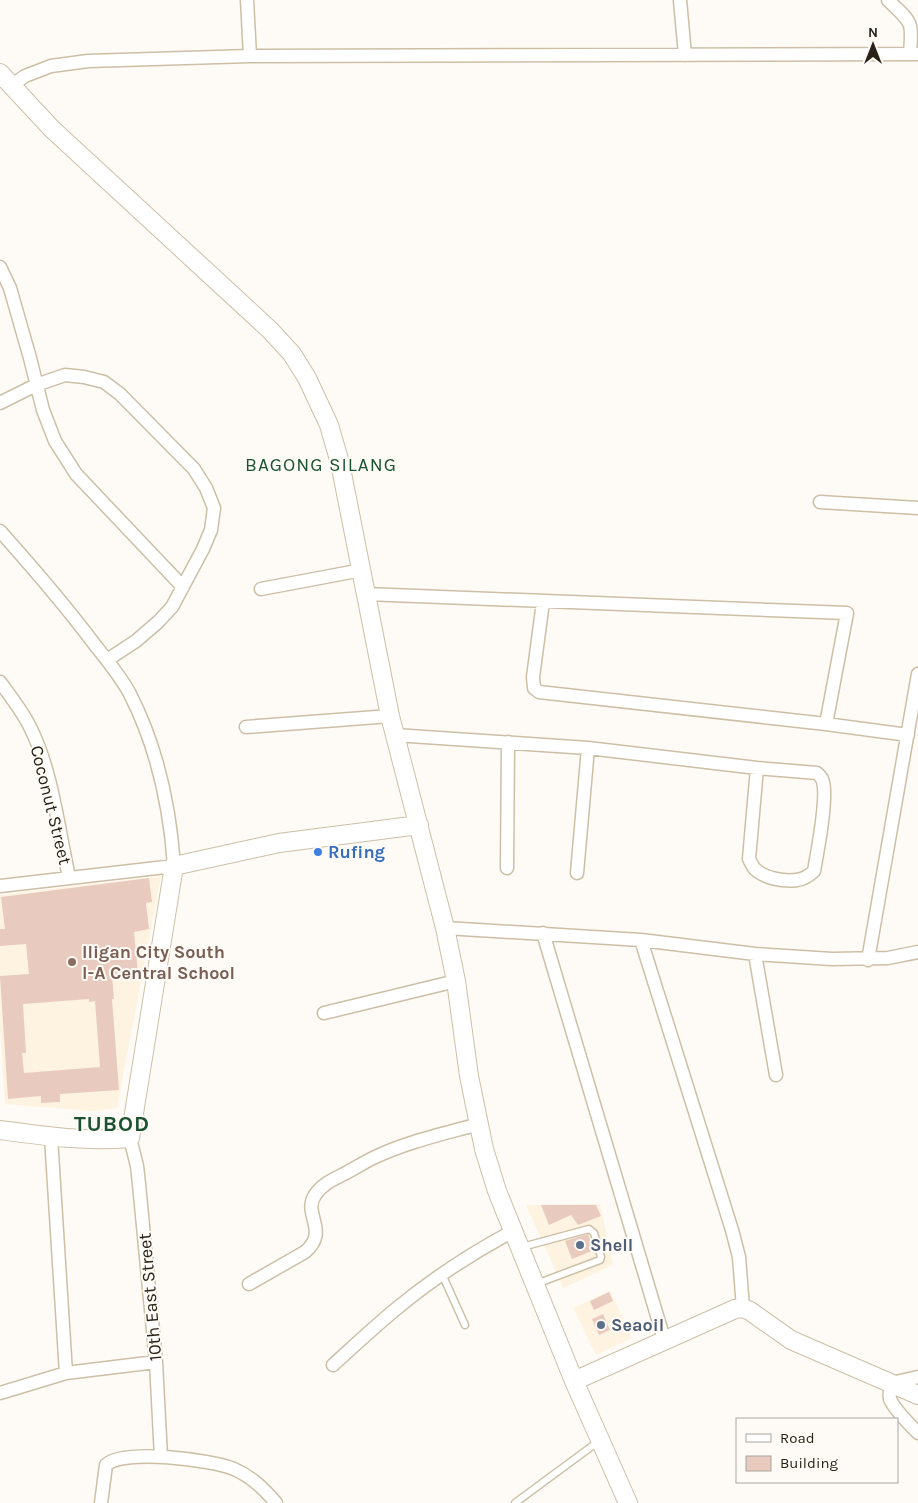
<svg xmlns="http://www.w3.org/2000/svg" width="918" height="1503" font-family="Karla,sans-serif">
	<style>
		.built { fill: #fef3e0 }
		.building { fill: #e8cbbe; fill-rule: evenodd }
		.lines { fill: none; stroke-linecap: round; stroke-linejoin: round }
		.lane-casing { stroke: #cdbfa6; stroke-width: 9 }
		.street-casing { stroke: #cdbfa6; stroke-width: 15 }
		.secondary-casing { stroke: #cdbfa6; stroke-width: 20 }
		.lane { stroke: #fff; stroke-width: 6 }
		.street { stroke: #fff; stroke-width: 12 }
		.secondary { stroke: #fff; stroke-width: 18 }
		.shop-dot { fill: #3f7fe0; stroke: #fefbf6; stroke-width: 2 }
		.education-dot { fill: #8d6e63; stroke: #fefbf6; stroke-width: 2 }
		.service-dot { fill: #5c6f8a; stroke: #fefbf6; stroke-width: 2 }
		.labels { text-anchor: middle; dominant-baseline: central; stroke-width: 4; stroke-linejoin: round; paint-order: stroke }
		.street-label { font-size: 18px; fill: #282219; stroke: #fefbf6 }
		.shop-label { font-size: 18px; font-weight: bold; fill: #366cbe; stroke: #fefbf6; text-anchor: start }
		.education-label { font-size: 18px; font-weight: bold; fill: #785e54; stroke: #fefbf6; text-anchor: start }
		.service-label { font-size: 18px; font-weight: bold; fill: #4e5e75; stroke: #fefbf6; text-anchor: start }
		.neighbourhood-label { font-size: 19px; letter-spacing: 1px; fill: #1b5232; stroke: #fefbf6 }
		.district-label { font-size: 22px; font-weight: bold; letter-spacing: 1px; fill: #1b5232; stroke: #fefbf6 }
	</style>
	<rect width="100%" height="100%" fill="#fefbf6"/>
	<path class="built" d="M 161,876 L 117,1108 L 92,1111 L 5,1104 L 0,1030 L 0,895 Z
		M 600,1204 L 613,1265 L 563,1288 L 526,1205 Z
		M 610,1291 L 632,1338 L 596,1355 L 573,1308 Z"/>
	<path class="building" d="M 149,878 L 152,902 L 146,903 L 149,929 L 134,932 L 138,973 L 112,976 L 114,999 L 112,999 L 119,1090 L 60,1094 L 60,1102 L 41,1103 L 41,1096 L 8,1099 L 0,976 L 29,974 L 26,944 L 0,946 L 0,929 L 5,929 L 1,897 ZM 89,999 L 89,1002 L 95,1001 L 100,1067 L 24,1073 L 22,1053 L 26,1053 L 23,1004 Z
		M 541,1205 L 596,1205 L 601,1216 L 578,1225 L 571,1215 L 549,1225 Z
		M 588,1234 L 594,1250 L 572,1259 L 565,1241 Z
		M 609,1292 L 613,1301 L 594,1310 L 590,1301 Z
		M 603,1314 L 610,1330 L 599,1335 L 592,1319 Z"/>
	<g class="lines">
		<g class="lane-casing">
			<path id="lane" d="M 522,1247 L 589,1229 L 594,1233 L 601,1257 L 600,1260 L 536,1284
				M 442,1274 L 465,1325
				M 515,1503 L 599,1441"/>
		</g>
		<g class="street-casing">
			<path id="street" d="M 247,0 L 250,56
				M 680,0 L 685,55
				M 888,0 C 911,23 913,19 910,53
				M 11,86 L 25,76 L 51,66 L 88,61 L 250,56 L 918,54
				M 0,267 L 10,288 L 30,358 L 43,410 L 55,441 L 76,474 L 183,587
				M 0,403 L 36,385 L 65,375 L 84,377 L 104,382 L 120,394 L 194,469 L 206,488 L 214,508 L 211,530 L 203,549 L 172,607 L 158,622 L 136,641 L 107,660
				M 820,502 L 918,508
				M 0,531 C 33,568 65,605 95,645 C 107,660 121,677 130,694 C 157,747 170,807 174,866 L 0,886
				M 261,589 L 362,570
				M 366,594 L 847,613 L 826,724
				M 543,602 L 533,677 L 534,688 L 539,692 L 826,724 L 908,735
				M 0,682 C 11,697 23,712 31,729 C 52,771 59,832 69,877
				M 246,727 L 390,716
				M 395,735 L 588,748 L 757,768 L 817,773 C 818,773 822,779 822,779 C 829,793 817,854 814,871 C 809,876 804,879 797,880 C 784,882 764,878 755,869 C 752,866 751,862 749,859 L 757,768
				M 507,868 L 508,742
				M 577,873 L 588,748
				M 445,928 L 641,940 L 755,954 L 832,959 L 888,958 L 918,952
				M 543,933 L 664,1339
				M 641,940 L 732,1230 L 739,1257 L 743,1308
				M 755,954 L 776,1075
				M 868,960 L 918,674
				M 324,1013 L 456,981
				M 51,1137 L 66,1373
				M 130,1138 L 137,1166 L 139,1184 L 156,1362 L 161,1457
				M 249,1284 L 305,1252 C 330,1231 302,1214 315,1195 C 322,1184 334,1179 346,1173 C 355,1168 363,1163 373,1158 C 406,1142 443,1134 479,1124
				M 333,1365 C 354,1346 374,1327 396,1309 C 432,1279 472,1253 513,1231
				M 918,1377 L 891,1383 C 890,1388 889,1394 890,1399 C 894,1409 910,1425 918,1433
				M 0,1393 L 66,1373 L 156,1362
				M 101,1503 L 106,1465 C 123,1448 212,1460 234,1469 C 252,1477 264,1489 276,1503"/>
		</g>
		<g class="secondary-casing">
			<path id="secondary" d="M 0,73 L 52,129 L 270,330 L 292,354 L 307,378 L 329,425 L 340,463 L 390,716 L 445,928 L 456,981 L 469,1076 L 484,1149 L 497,1191 L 574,1381 L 628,1503
				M 0,1130 C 44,1136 86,1142 130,1138 L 174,866 L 279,843 L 419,825
				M 574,1381 L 735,1309 L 743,1308 L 750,1311 L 791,1340 L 918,1395"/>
		</g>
		<use href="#lane" class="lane"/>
		<use href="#street" class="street"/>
		<use href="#secondary" class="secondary"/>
	</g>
	<circle class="shop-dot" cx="318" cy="852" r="5"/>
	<circle class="education-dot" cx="72" cy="962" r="5"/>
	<g class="service-dot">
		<circle cx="580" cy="1245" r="5"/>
		<circle cx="601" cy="1325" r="5"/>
	</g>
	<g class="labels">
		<g class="street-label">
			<text transform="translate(51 805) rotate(76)">Coconut Street</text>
			<text transform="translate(150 1297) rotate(-95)">10th East Street</text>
		</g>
		<g class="shop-label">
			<text x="328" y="852">Rufing</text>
		</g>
		<g class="education-label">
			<text x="82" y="952">Iligan City South<tspan x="82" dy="21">I-A Central School</tspan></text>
		</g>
		<g class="service-label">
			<text x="590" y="1245">Shell</text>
			<text x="611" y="1325">Seaoil</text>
		</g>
		<g class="neighbourhood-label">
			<text x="321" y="465">BAGONG SILANG</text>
		</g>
		<g class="district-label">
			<text x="112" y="1124">TUBOD</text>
		</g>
	</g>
	<rect x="736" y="1418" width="162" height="65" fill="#fefbf6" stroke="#a8a49e"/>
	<rect x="746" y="1434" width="25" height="8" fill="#ffffff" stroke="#a8a49e"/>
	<text x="780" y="1443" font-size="15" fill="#282219">Road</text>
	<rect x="746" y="1456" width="25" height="15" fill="#e8cbbe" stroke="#a8a49e"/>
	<text x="780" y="1468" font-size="15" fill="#282219">Building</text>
	<g transform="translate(873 45)" stroke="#fefbf6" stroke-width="4" paint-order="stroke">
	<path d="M0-4L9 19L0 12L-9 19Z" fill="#282219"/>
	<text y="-8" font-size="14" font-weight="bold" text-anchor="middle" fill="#282219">N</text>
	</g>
</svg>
